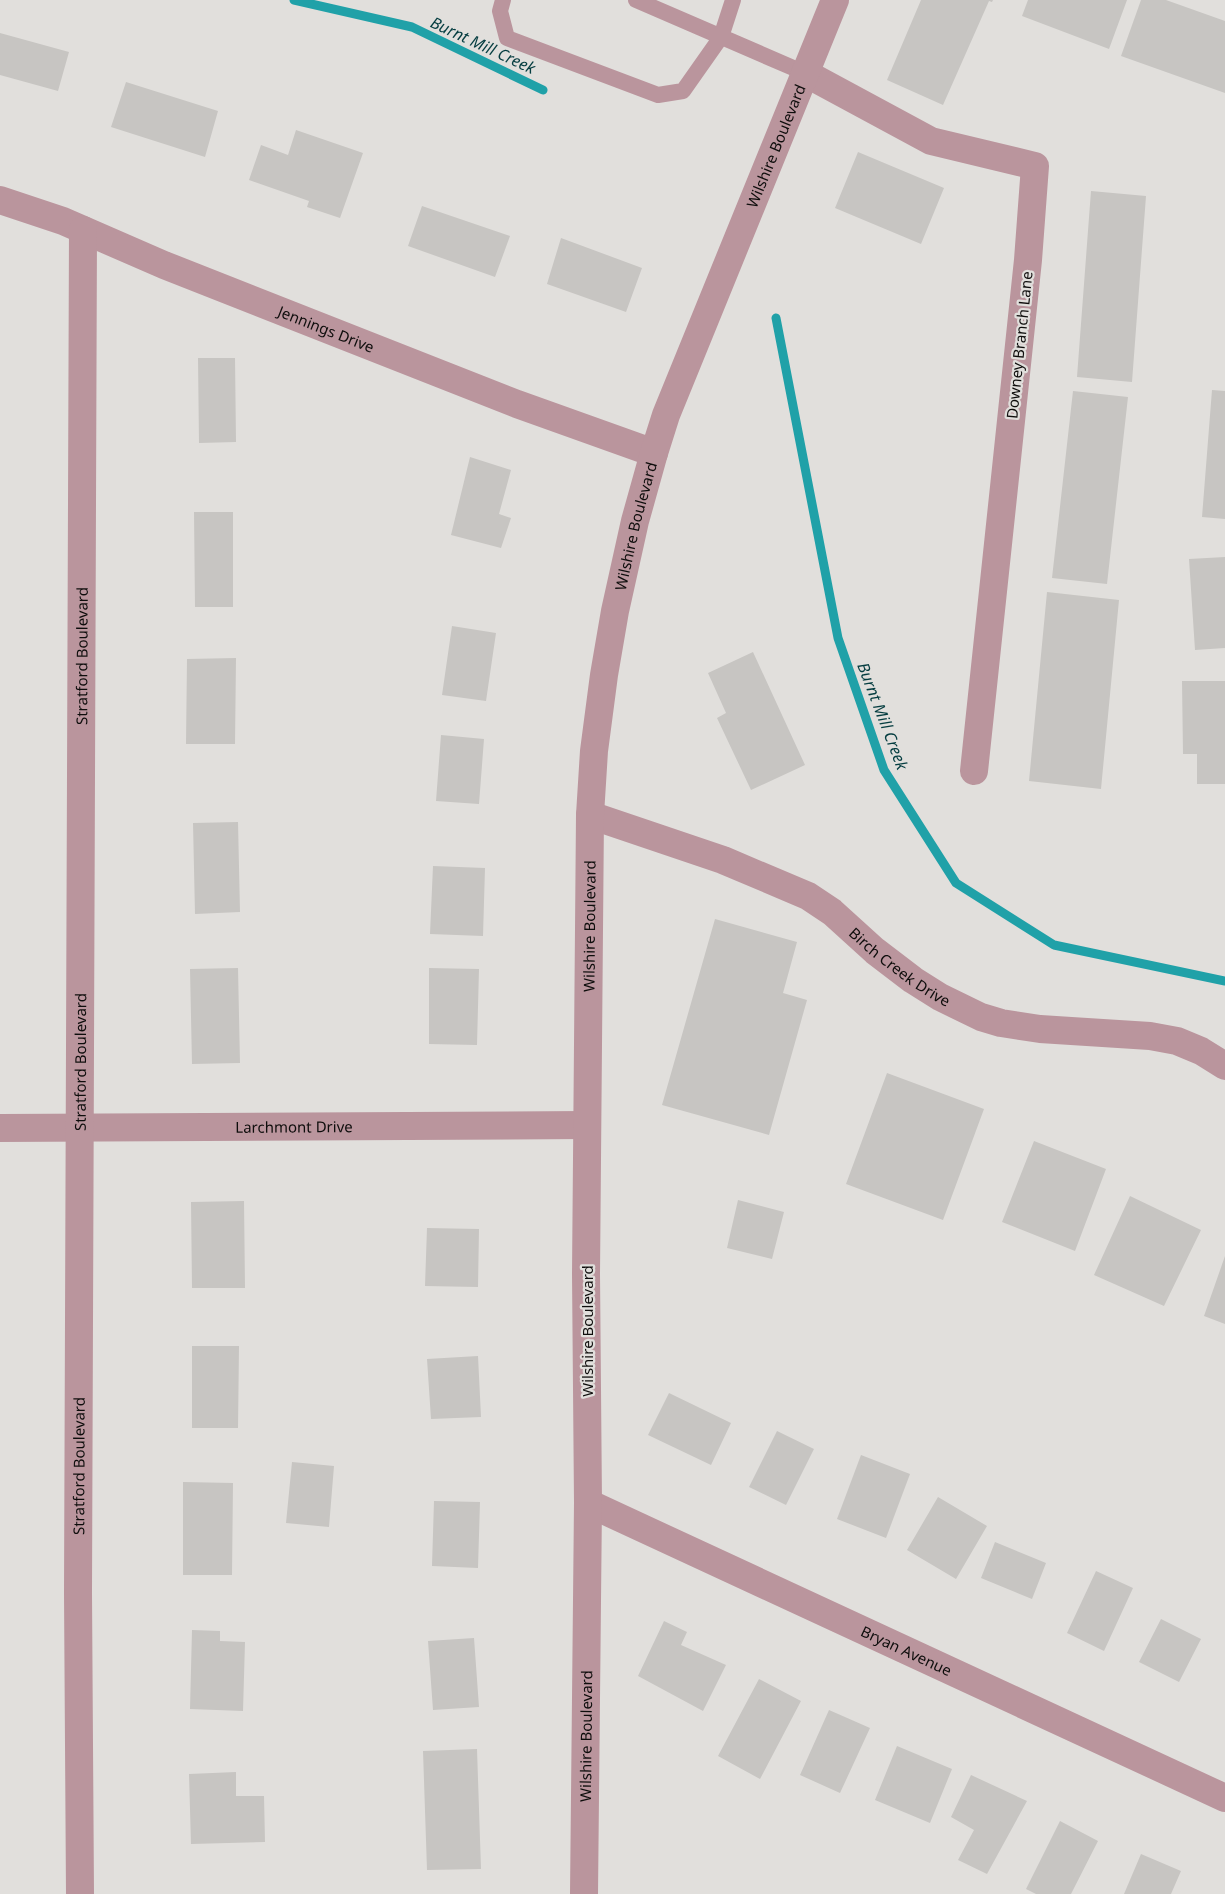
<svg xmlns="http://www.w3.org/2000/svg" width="1225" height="1894" font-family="'Noto Sans',sans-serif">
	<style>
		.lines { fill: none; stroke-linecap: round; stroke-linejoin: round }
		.stream { stroke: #20a1a8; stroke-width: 9 }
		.building { fill: #c7c5c2 }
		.lane { stroke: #ba959d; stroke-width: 16 }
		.street { stroke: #ba959d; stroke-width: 28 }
		.labels { text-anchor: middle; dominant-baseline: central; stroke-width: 4.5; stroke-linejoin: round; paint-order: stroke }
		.street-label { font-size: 15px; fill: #0e0d0c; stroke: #e1dfdc }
		.water-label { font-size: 16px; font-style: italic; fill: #053d40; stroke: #e1dfdc }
	</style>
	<rect width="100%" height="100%" fill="#e1dfdc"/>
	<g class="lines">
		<path class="stream" d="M 294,0 L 412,27 L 543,90
			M 776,318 L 838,638 L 884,770 L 956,883 L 1054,945 L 1225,981"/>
	</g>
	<path class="building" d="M 921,0 L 993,0 L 992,2 L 989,1 L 943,105 L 887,80 Z
		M 1028,0 L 1127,0 L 1109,49 L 1022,16 Z
		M 1141,0 L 1166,0 L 1225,21 L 1225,93 L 1121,56 Z
		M 0,33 L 69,52 L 58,91 L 0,75 Z
		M 126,82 L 218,111 L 205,157 L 111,127 Z
		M 296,130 L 363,153 L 340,218 L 307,207 L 309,201 L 249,180 L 261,145 L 288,155 Z
		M 858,152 L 944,188 L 921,244 L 835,208 Z
		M 1091,191 L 1146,196 L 1132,382 L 1077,377 Z
		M 422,206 L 510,236 L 495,277 L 408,246 Z
		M 561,238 L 642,268 L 626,312 L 547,284 Z
		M 198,358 L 235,358 L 236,442 L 199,443 Z
		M 1212,390 L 1225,391 L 1225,519 L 1202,517 Z
		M 1073,391 L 1128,397 L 1107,584 L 1052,578 Z
		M 470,457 L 511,470 L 499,514 L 511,518 L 501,548 L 451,535 Z
		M 194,512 L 233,512 L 233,607 L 195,607 Z
		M 1225,557 L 1225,648 L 1195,650 L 1189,559 Z
		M 1047,592 L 1119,600 L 1101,789 L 1029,781 Z
		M 452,626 L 496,633 L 486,701 L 442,695 Z
		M 753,652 L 805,765 L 751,790 L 717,718 L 726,713 L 708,673 Z
		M 236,658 L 235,744 L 186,744 L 187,659 Z
		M 1182,681 L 1225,681 L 1225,784 L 1197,784 L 1197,754 L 1183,754 Z
		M 441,735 L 484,739 L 479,804 L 436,801 Z
		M 238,822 L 240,912 L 195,914 L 193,823 Z
		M 433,866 L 485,868 L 483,936 L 430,934 Z
		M 715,919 L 797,942 L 783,993 L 807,1000 L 769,1135 L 662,1105 Z
		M 238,968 L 240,1063 L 192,1064 L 190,969 Z
		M 429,968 L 479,969 L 477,1045 L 429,1044 Z
		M 887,1073 L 984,1109 L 943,1220 L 846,1184 Z
		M 1034,1141 L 1106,1169 L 1075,1251 L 1002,1222 Z
		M 1130,1196 L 1201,1230 L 1164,1306 L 1094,1275 Z
		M 738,1200 L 784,1212 L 772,1259 L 727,1248 Z
		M 244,1201 L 245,1288 L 192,1288 L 191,1202 Z
		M 427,1228 L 479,1229 L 478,1287 L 425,1286 Z
		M 1225,1256 L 1225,1324 L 1204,1316 Z
		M 192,1346 L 239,1346 L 238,1428 L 192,1428 Z
		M 478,1356 L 481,1417 L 431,1419 L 427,1359 Z
		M 669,1393 L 731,1423 L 711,1465 L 648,1435 Z
		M 777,1431 L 814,1449 L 786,1505 L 749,1487 Z
		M 861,1455 L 910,1474 L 886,1538 L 837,1519 Z
		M 292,1462 L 334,1466 L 329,1527 L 286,1523 Z
		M 183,1482 L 233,1483 L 232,1575 L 183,1575 Z
		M 938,1497 L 987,1526 L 956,1579 L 907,1550 Z
		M 434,1501 L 480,1502 L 478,1568 L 432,1566 Z
		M 995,1542 L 1046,1563 L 1032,1599 L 981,1578 Z
		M 1096,1571 L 1133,1588 L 1104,1651 L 1067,1633 Z
		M 1161,1619 L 1201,1639 L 1179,1682 L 1139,1662 Z
		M 664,1621 L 687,1632 L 681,1645 L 726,1665 L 703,1711 L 638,1676 Z
		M 192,1630 L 220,1631 L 220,1641 L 245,1642 L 243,1711 L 190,1709 Z
		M 474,1638 L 479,1707 L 433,1710 L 428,1641 Z
		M 759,1679 L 801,1701 L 760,1779 L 718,1756 Z
		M 829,1710 L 870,1728 L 840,1793 L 800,1775 Z
		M 897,1746 L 952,1769 L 930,1823 L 875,1800 Z
		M 477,1749 L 481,1869 L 427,1870 L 423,1751 Z
		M 236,1772 L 236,1796 L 264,1796 L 265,1842 L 191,1844 L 189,1774 Z
		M 971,1775 L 1027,1801 L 987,1874 L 958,1860 L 974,1830 L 951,1817 Z
		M 1060,1821 L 1098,1841 L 1071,1894 L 1036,1894 L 1026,1889 Z
		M 1141,1854 L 1181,1871 L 1171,1894 L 1124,1894 Z"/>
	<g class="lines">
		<path class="lane" d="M 503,0 L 500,11 L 507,38 L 658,95 L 683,91 L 721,37 L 733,0
			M 636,0 L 805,73"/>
		<g class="street">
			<path d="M 805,73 L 931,141 L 1035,166 L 1028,260 L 974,771"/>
			<path id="s1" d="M 0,200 L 63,221 L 164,265 L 517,404 L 654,453"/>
			<path id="s2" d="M 590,815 L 723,860 L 808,896 L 832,912 L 875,951 L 913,980 L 940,997 L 981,1017 L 1001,1023 L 1040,1029 L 1150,1036 L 1177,1041 L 1201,1051 L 1225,1066"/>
			<path id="s3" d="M 0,1128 L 587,1125"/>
			<path id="s4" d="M 588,1503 L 1225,1798"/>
			<path id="s5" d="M 80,1894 L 78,1593 L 83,230"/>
			<path id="s6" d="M 584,1894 L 588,1503 L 586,1274 L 590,815 L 594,751 L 604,675 L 615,611 L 635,521 L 654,453 L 666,415 L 835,0"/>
		</g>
	</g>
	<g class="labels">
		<g class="street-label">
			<text stroke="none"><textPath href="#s6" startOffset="1778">Wilshire Boulevard</textPath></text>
			<text stroke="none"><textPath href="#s1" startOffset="351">Jennings Drive</textPath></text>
			<text transform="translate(1019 345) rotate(-84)">Downey Branch Lane</text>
			<text stroke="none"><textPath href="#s6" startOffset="1372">Wilshire Boulevard</textPath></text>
			<text stroke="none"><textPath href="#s5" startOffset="1238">Stratford Boulevard</textPath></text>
			<text stroke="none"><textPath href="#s6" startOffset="968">Wilshire Boulevard</textPath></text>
			<text stroke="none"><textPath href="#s2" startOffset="349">Birch Creek Drive</textPath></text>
			<text stroke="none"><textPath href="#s5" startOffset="832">Stratford Boulevard</textPath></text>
			<text stroke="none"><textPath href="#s3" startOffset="294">Larchmont Drive</textPath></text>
			<text transform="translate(587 1331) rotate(-90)">Wilshire Boulevard</text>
			<text stroke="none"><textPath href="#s5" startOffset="428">Stratford Boulevard</textPath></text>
			<text stroke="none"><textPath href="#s4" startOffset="351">Bryan Avenue</textPath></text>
			<text stroke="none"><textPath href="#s6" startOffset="158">Wilshire Boulevard</textPath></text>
		</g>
		<g class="water-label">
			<text transform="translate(483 45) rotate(25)">Burnt Mill Creek</text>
			<text transform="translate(883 716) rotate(69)">Burnt Mill Creek</text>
		</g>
	</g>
</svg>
